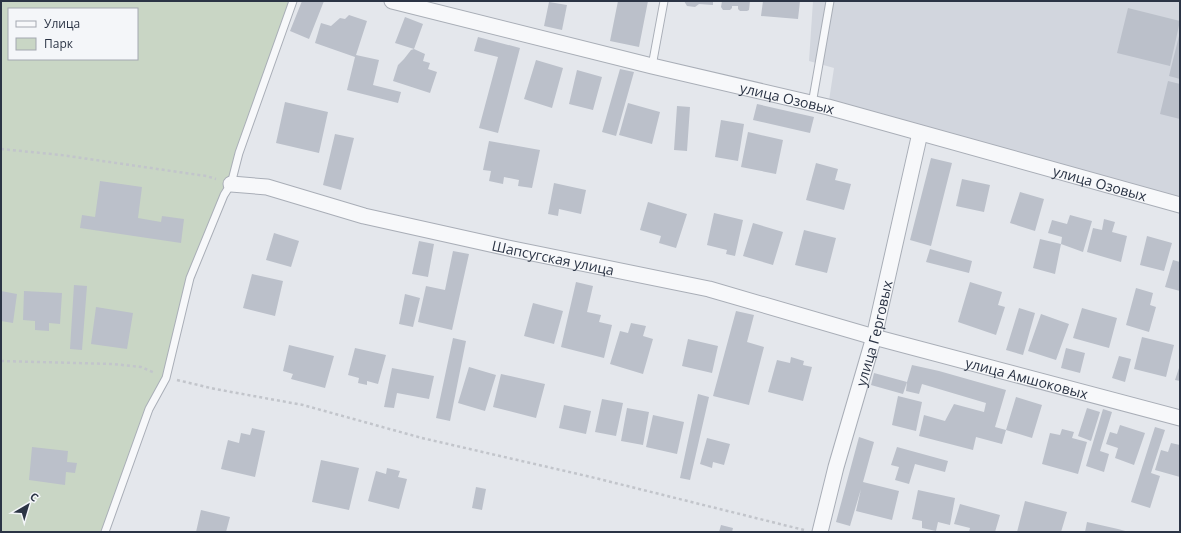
<svg xmlns="http://www.w3.org/2000/svg" width="1181" height="533" font-family="'Open Sans',sans-serif">
	<style>
		.built { fill: #d2d6de }
		.green { fill: #c9d6c5; fill-rule: evenodd }
		.building { fill: #bbc0ca }
		.lines { fill: none; stroke-linecap: round; stroke-linejoin: round }
		.service-casing { stroke: #a9aeb7; stroke-width: 9 }
		.minor-casing { stroke: #a9aeb7; stroke-width: 17 }
		.path { stroke: #c2c5cb; stroke-width: 2.5; stroke-dasharray: 3 3; stroke-linecap: butt }
		.service { stroke: #f7f8fa; stroke-width: 7 }
		.minor { stroke: #f7f8fa; stroke-width: 15 }
		.labels { text-anchor: middle; dominant-baseline: central; stroke-width: 3.5; stroke-linejoin: round; paint-order: stroke }
		.street-label { font-size: 14px; fill: #2b3445; stroke: #f4f6f9 }
	</style>
	<rect width="100%" height="100%" fill="#e4e7ec"/>
	<path class="built" d="M 813,1 L 1180,1 L 1180,205 L 828,107 L 834,68 L 809,61 Z"/>
	<path class="green" d="M 1,1 L 293,1 L 239,153 L 190,278 L 166,378 L 149,409 L 105,532 L 1,532 ZM 9,9 L 137,9 L 137,59 L 9,59 Z"/>
	<path class="building" d="M 302,1 L 324,1 L 309,39 L 290,31 Z
		M 618,1 L 648,1 L 639,47 L 610,41 Z
		M 684,1 L 713,1 L 713,5 L 699,4 L 695,7 L 687,6 Z
		M 722,1 L 750,1 L 749,10 L 747,11 L 740,11 L 738,9 L 738,6 L 732,6 L 732,8 L 730,10 L 723,10 L 721,7 Z
		M 763,1 L 800,1 L 798,19 L 761,16 Z
		M 549,2 L 567,5 L 562,30 L 544,26 Z
		M 1128,8 L 1180,21 L 1170,66 L 1117,53 Z
		M 349,15 L 367,21 L 356,55 L 379,60 L 373,85 L 401,92 L 398,103 L 347,90 L 355,57 L 315,43 L 321,23 L 331,26 L 340,18 L 345,19 Z
		M 405,17 L 423,24 L 414,49 L 395,43 Z
		M 1179,36 L 1180,36 L 1180,79 L 1169,76 Z
		M 478,37 L 520,48 L 498,133 L 479,128 L 498,57 L 474,51 Z
		M 414,49 L 425,54 L 423,61 L 430,63 L 428,69 L 437,72 L 430,93 L 393,81 L 398,65 L 404,59 L 411,50 Z
		M 536,60 L 563,68 L 552,108 L 524,99 Z
		M 620,69 L 634,72 L 616,136 L 602,132 Z
		M 577,70 L 602,77 L 593,110 L 569,104 Z
		M 1168,81 L 1180,84 L 1180,119 L 1160,114 Z
		M 285,102 L 328,112 L 319,153 L 276,143 Z
		M 628,103 L 660,112 L 652,144 L 619,135 Z
		M 757,104 L 814,117 L 810,133 L 753,120 Z
		M 677,106 L 690,107 L 687,151 L 674,150 Z
		M 721,120 L 744,124 L 738,161 L 715,157 Z
		M 748,132 L 783,140 L 776,174 L 741,167 Z
		M 335,134 L 354,138 L 341,190 L 323,185 Z
		M 489,141 L 540,150 L 532,188 L 518,186 L 519,180 L 504,177 L 503,184 L 489,181 L 491,171 L 483,170 Z
		M 931,158 L 952,163 L 931,246 L 910,240 Z
		M 816,163 L 838,169 L 835,180 L 851,184 L 844,210 L 806,200 Z
		M 962,179 L 990,185 L 984,212 L 956,206 Z
		M 100,181 L 142,187 L 138,218 L 161,222 L 162,216 L 184,219 L 181,243 L 80,228 L 82,215 L 95,217 Z
		M 554,183 L 586,190 L 581,214 L 559,209 L 558,216 L 548,214 Z
		M 1020,192 L 1044,199 L 1035,231 L 1010,223 Z
		M 648,202 L 687,214 L 676,248 L 659,243 L 661,236 L 640,230 Z
		M 714,213 L 743,220 L 735,256 L 726,254 L 727,250 L 707,245 Z
		M 1070,215 L 1092,221 L 1083,252 L 1061,244 L 1062,237 L 1048,233 L 1052,220 L 1067,224 Z
		M 1104,219 L 1115,222 L 1112,232 L 1127,236 L 1121,262 L 1087,252 L 1093,228 L 1102,230 Z
		M 753,223 L 783,232 L 773,265 L 743,256 Z
		M 804,230 L 836,238 L 827,273 L 795,265 Z
		M 274,233 L 299,241 L 291,267 L 266,260 Z
		M 1147,236 L 1172,243 L 1164,271 L 1140,265 Z
		M 1040,239 L 1061,244 L 1055,274 L 1033,268 Z
		M 419,241 L 434,244 L 428,277 L 412,274 Z
		M 930,249 L 972,261 L 969,273 L 926,262 Z
		M 453,251 L 469,254 L 452,330 L 418,322 L 426,286 L 445,290 Z
		M 1173,260 L 1180,262 L 1180,291 L 1165,287 Z
		M 252,274 L 283,281 L 275,316 L 243,308 Z
		M 576,282 L 593,286 L 587,312 L 601,315 L 599,322 L 612,325 L 604,358 L 561,347 Z
		M 970,282 L 1002,292 L 998,305 L 1005,307 L 996,335 L 958,322 Z
		M 74,285 L 87,286 L 82,350 L 70,349 Z
		M 1136,288 L 1153,293 L 1150,305 L 1156,307 L 1149,332 L 1126,325 Z
		M 1,291 L 17,294 L 13,323 L 1,321 Z
		M 24,291 L 62,293 L 60,324 L 49,323 L 49,331 L 35,330 L 35,321 L 23,320 Z
		M 405,294 L 420,298 L 413,327 L 399,324 Z
		M 533,303 L 563,311 L 554,344 L 524,336 Z
		M 96,307 L 133,313 L 127,349 L 91,344 Z
		M 1019,308 L 1035,313 L 1023,355 L 1006,350 Z
		M 1082,308 L 1117,318 L 1109,348 L 1073,338 Z
		M 736,311 L 754,315 L 747,342 L 764,347 L 749,405 L 713,396 Z
		M 1041,314 L 1069,324 L 1056,360 L 1028,351 Z
		M 631,323 L 646,326 L 643,336 L 653,339 L 643,374 L 610,364 L 620,331 L 628,333 Z
		M 1142,337 L 1174,345 L 1166,377 L 1134,369 Z
		M 453,338 L 466,341 L 450,421 L 436,418 Z
		M 688,339 L 718,346 L 712,373 L 682,366 Z
		M 289,345 L 334,356 L 325,388 L 291,379 L 293,374 L 283,371 Z
		M 355,348 L 386,355 L 378,384 L 367,381 L 367,385 L 358,383 L 359,378 L 348,375 Z
		M 1066,348 L 1085,353 L 1080,373 L 1061,368 Z
		M 1119,356 L 1131,359 L 1125,382 L 1112,378 Z
		M 791,357 L 804,361 L 803,365 L 812,367 L 803,401 L 768,392 L 777,360 L 790,363 Z
		M 912,365 L 939,371 L 1006,390 L 995,427 L 1006,430 L 1002,444 L 976,437 L 973,450 L 919,436 L 924,415 L 945,421 L 954,404 L 984,412 L 986,403 L 922,384 L 919,394 L 906,391 L 907,382 L 903,394 L 871,385 L 874,373 L 907,382 Z
		M 1180,365 L 1180,381 L 1175,380 Z
		M 469,367 L 496,375 L 485,411 L 458,403 Z
		M 392,368 L 434,376 L 429,399 L 397,393 L 394,408 L 384,407 Z
		M 501,374 L 545,384 L 536,418 L 493,407 Z
		M 698,394 L 709,397 L 690,480 L 680,478 Z
		M 898,396 L 922,402 L 916,431 L 892,425 Z
		M 1016,397 L 1042,405 L 1032,438 L 1006,430 Z
		M 602,399 L 623,403 L 616,436 L 595,432 Z
		M 564,405 L 591,411 L 586,434 L 559,428 Z
		M 627,408 L 649,412 L 643,445 L 621,441 Z
		M 1087,408 L 1100,412 L 1091,441 L 1078,436 Z
		M 1103,409 L 1112,412 L 1100,451 L 1109,454 L 1104,472 L 1086,466 Z
		M 653,415 L 684,422 L 677,454 L 646,447 Z
		M 1120,425 L 1145,433 L 1134,465 L 1115,458 L 1118,448 L 1106,444 L 1110,432 L 1117,434 Z
		M 1155,427 L 1165,430 L 1151,473 L 1160,476 L 1150,508 L 1131,502 Z
		M 252,428 L 265,431 L 255,477 L 221,469 L 228,440 L 239,443 L 241,433 L 250,435 Z
		M 1062,429 L 1074,432 L 1072,438 L 1087,442 L 1078,474 L 1042,464 L 1050,433 L 1060,435 Z
		M 859,437 L 874,442 L 863,482 L 899,491 L 892,520 L 856,511 L 861,489 L 850,526 L 836,522 Z
		M 707,438 L 730,444 L 724,465 L 713,462 L 712,468 L 700,464 Z
		M 1171,443 L 1180,445 L 1180,477 L 1155,470 L 1161,450 L 1168,452 Z
		M 32,447 L 68,451 L 67,462 L 77,463 L 75,473 L 66,472 L 65,485 L 29,480 Z
		M 897,447 L 948,461 L 945,472 L 915,464 L 909,484 L 895,480 L 899,467 L 891,465 Z
		M 321,460 L 359,468 L 349,510 L 312,502 Z
		M 387,468 L 400,471 L 398,477 L 407,479 L 399,509 L 368,501 L 376,471 L 386,474 Z
		M 476,487 L 486,489 L 482,510 L 472,508 Z
		M 918,490 L 955,498 L 950,525 L 938,522 L 936,531 L 922,528 L 922,521 L 912,519 Z
		M 1025,501 L 1067,512 L 1061,532 L 1017,532 Z
		M 960,504 L 1000,515 L 995,532 L 969,532 L 970,528 L 954,524 Z
		M 201,510 L 230,517 L 226,532 L 196,532 Z
		M 1087,522 L 1118,529 L 1129,532 L 1085,532 Z
		M 721,525 L 733,528 L 732,532 L 719,532 Z"/>
	<g class="lines">
		<g class="service-casing">
			<path id="service" d="M 652,66 L 664,1
				M 812,104 L 830,1
				M 105,532 L 149,409 L 166,378 L 190,278 L 224,195 L 231,184 L 239,153 L 293,1"/>
		</g>
		<g class="minor-casing">
			<g id="minor">
				<path id="s1" d="M 392,1 L 652,66 L 828,107 L 1180,205"/>
				<path id="s2" d="M 231,184 L 267,187 L 364,216 L 508,248 L 709,289 L 874,337 L 1180,418"/>
				<path id="s3" d="M 820,532 L 836,467 L 874,337 L 920,133"/>
			</g>
		</g>
		<path class="path" d="M 1,149 L 61,155 L 206,176 L 216,179
			M 1,361 L 113,364 L 141,367 L 155,373
			M 177,380 L 215,389 L 303,405 L 422,438 L 591,477 L 804,530"/>
		<use href="#service" class="service"/>
		<use href="#minor" class="minor"/>
	</g>
	<g class="labels">
		<g class="street-label">
			<text stroke="none"><textPath href="#s1" startOffset="407">улица Озовых</textPath></text>
			<text stroke="none"><textPath href="#s1" startOffset="731">улица Озовых</textPath></text>
			<text stroke="none"><textPath href="#s2" startOffset="331">Шапсугская улица</textPath></text>
			<text stroke="none"><textPath href="#s3" startOffset="206">улица Герговых</textPath></text>
			<text stroke="none"><textPath href="#s2" startOffset="820">улица Амшоковых</textPath></text>
		</g>
	</g>
	<rect width="1181" height="533" fill="none" stroke="#2b3445" stroke-width="4"/>
	<rect x="8" y="8" width="130" height="52" fill="#f4f6f9" stroke="#a4a8b1"/>
	<rect x="16" y="21" width="20" height="6" fill="#f7f8fa" stroke="#a4a8b1"/>
	<text x="44" y="28" font-size="12" fill="#2b3445">Улица</text>
	<rect x="16" y="38" width="20" height="12" fill="#c9d6c5" stroke="#a4a8b1"/>
	<text x="44" y="48" font-size="12" fill="#2b3445">Парк</text>
	<g transform="translate(28 505) rotate(38)" stroke="#f4f6f9" stroke-width="3" paint-order="stroke">
	<path d="M0-3L7 15L0 10L-7 15Z" fill="#2b3445"/>
	<text y="-6" font-size="11" font-weight="bold" text-anchor="middle" fill="#2b3445">С</text>
	</g>
</svg>
